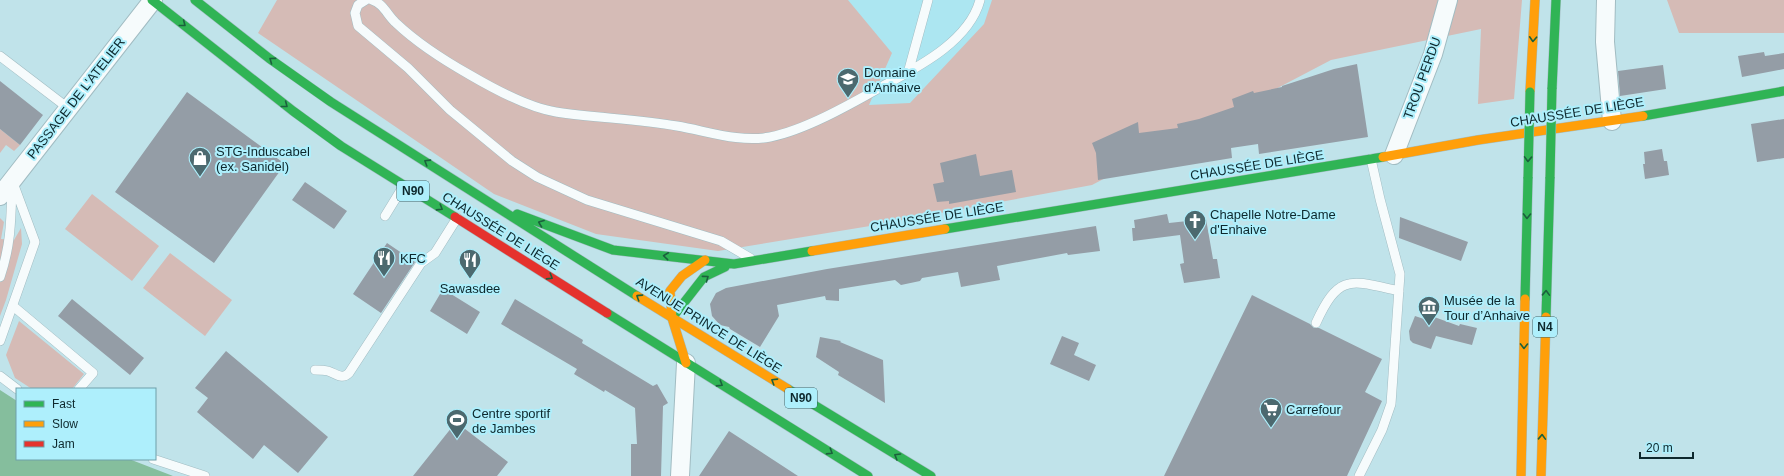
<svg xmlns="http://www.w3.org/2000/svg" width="1784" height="476" font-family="Helvetica,sans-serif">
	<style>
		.built { fill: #ace6f1 }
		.green { fill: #d5bbb6 }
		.water { fill: #85be9d }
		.building { fill: #949da6 }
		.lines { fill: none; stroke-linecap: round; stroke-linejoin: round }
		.lane-casing { stroke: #a1bcc2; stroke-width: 10 }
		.street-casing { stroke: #a1bcc2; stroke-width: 20 }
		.fast-casing { stroke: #a1bcc2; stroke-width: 10 }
		.slow-casing { stroke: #a1bcc2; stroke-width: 10 }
		.jam-casing { stroke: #a1bcc2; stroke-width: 10 }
		.lane { stroke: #f6fbfc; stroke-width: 9 }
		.street { stroke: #f6fbfc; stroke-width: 18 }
		.fast { stroke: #30b455; stroke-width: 9 }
		.slow { stroke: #ff9f0a; stroke-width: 9 }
		.jam { stroke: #e5322d; stroke-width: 9 }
		.fast-bridge-casing { stroke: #b0c2c6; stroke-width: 10; stroke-linecap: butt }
		.fast-bridge { stroke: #30b455; stroke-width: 9 }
		.oneway { stroke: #1b603d }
		.labels { text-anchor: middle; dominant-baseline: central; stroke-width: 4; stroke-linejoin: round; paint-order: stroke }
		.shield { fill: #aeeffc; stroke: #3d646b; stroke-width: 1 }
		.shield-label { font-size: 12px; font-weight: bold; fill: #0d282d }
		.poi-label { font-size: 13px; fill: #0d282d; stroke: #aeeffc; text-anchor: start }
		.street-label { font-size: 13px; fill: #0d282d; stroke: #aeeffc }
	</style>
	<rect width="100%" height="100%" fill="#c0e3ea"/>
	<path class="built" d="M 623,0 L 1136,0 L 822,162 Z"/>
	<path class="green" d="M 277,0 L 848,0 L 892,53 L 869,105 L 910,103 L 984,24 L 992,0 L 1522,0 L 1514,99 L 1478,104 L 1481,29 L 1331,60 L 1092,185 L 870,226 L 718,251 L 596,234 L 494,194 L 258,33 Z
		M 1667,0 L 1784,0 L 1784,33 L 1679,33 Z
		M 0,129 L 20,145 L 14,151 L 6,145 L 0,153 Z
		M 92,194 L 159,246 L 132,281 L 65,229 Z
		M 0,218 L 4,222 L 1,239 L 14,240 L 21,228 L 22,244 L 6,300 L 0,316 Z
		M 170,253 L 232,300 L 205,336 L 143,288 Z
		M 19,321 L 84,374 L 72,389 L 32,389 L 15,378 L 6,355 Z"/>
	<path class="water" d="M 0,390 L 17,401 L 17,459 L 129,459 L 173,476 L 0,476 Z"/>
	<path class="building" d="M 1764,52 L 1765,56 L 1784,53 L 1784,69 L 1742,77 L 1738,56 Z
		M 1357,64 L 1368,137 L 1259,154 L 1258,144 L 1231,148 L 1232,158 L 1098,180 L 1096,153 L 1092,143 L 1138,122 L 1139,133 L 1178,128 L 1177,124 L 1199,119 L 1234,107 L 1232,99 L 1253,91 L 1254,93 L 1282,87 L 1282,86 L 1334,69 Z
		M 1663,65 L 1666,89 L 1620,96 L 1618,71 Z
		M 0,81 L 43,115 L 20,145 L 0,129 Z
		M 187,92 L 285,164 L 214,263 L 115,192 Z
		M 1784,119 L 1784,158 L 1757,162 L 1751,124 Z
		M 1662,149 L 1664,161 L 1667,161 L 1669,175 L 1645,179 L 1643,164 L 1645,164 L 1644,152 Z
		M 976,154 L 980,176 L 1012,170 L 1016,192 L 949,204 L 949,201 L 937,202 L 933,184 L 944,182 L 940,163 Z
		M 305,182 L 347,211 L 334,229 L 292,200 Z
		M 1167,214 L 1169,223 L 1206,219 L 1213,259 L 1217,259 L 1220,278 L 1184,283 L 1180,264 L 1184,263 L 1180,235 L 1133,241 L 1132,228 L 1135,228 L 1134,220 Z
		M 1400,217 L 1468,242 L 1461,261 L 1399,238 Z
		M 1096,226 L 1100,251 L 1068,255 L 1067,253 L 997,266 L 1000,280 L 961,287 L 958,272 L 922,278 L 920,281 L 901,285 L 895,280 L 839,289 L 839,301 L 826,300 L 825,296 L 777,305 L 779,316 L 760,347 L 730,329 L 729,327 L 720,325 L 712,316 L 710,304 L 716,293 L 726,288 L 827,269 Z
		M 387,243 L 415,262 L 381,313 L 353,294 Z
		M 443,289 L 480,312 L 467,334 L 430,311 Z
		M 1252,295 L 1310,324 L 1314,328 L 1319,328 L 1382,359 L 1365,392 L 1382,401 L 1347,476 L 1164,476 Z
		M 72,299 L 144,358 L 130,375 L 58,316 Z
		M 515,299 L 583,340 L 582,343 L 653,386 L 657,384 L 668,403 L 663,406 L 661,476 L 631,476 L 631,444 L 637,444 L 635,408 L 605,390 L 604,392 L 574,374 L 577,369 L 501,324 Z
		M 1426,314 L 1459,326 L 1460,324 L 1477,328 L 1472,345 L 1436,336 L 1431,349 L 1413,343 L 1410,340 L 1409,331 L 1415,316 L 1424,319 Z
		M 1062,336 L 1079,343 L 1074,355 L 1096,365 L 1089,381 L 1050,364 Z
		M 820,337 L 841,341 L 840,342 L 883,360 L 885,403 L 838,375 L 839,372 L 816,357 Z
		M 226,351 L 328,437 L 298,473 L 264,445 L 253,459 L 197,412 L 208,398 L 195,388 Z
		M 456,422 L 508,462 L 497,476 L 413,476 Z
		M 729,431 L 798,476 L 699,476 Z"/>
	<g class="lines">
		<g class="lane-casing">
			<path id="lane" d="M 366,0 L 358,5 L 355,13 L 358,26 L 408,68 L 450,110 L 512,161 L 537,177 L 587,200 L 721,241 L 750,258
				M 372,0 C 384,4 387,15 396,23 C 416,42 447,62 470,75 C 494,89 529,108 556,112 C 596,118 637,119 677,126 C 707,131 740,143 770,137 C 805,130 849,105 881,87 C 916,68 969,42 980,0
				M 0,56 L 68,108
				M 908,73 L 928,0
				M 385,216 L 404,185
				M 0,277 C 11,245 11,219 12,186
				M 13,306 L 93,373 L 79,389
				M 1316,323 C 1339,273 1350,280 1399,291
				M 0,341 L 35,242 L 12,180
				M 315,370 C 319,370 324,370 328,371 C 337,374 342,380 349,373 L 421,263 L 435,253 L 457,218
				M 0,376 L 17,389
				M 153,459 L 205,476
				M 1359,476 L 1382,430 L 1391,404 L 1400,274 L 1380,199 L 1371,159"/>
		</g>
		<g class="street-casing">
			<path id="street" d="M 1606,0 L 1605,42 L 1612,121
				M 1394,155 L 1433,54 L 1448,0
				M 0,196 L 153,0
				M 680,476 L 686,363"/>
		</g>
		<g class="fast-casing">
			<path id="fast" d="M 152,0 L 293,111 L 341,146 L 455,217
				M 195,0 L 270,59 L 331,102 L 637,296
				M 1552,89 L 1556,0
				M 1643,116 L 1784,91
				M 517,214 L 613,250 L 734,264 L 812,251
				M 945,229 L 1383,157
				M 1525,299 L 1528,177
				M 607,313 L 868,476
				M 1546,317 L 1550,177
				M 672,318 L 704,277 L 725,267
				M 788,389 L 931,476"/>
		</g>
		<g class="slow-casing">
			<path id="slow" d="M 1530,92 L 1535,0
				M 1383,157 L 1478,140 L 1643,116
				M 812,251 L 945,229
				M 637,296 L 788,389
				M 686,363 L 672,318 L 670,291 L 682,276 L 705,260
				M 1521,476 L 1525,299
				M 1541,476 L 1546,317"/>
		</g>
		<g class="jam-casing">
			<path id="jam" d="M 455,217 L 607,313"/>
		</g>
		<use href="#lane" class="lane"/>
		<use href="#street" class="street"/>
		<use href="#fast" class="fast"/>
		<use href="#slow" class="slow"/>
		<use href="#jam" class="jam"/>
		<g class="fast-bridge-casing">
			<path id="fast-bridge" d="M 1528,177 L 1530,92
				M 1550,177 L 1552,89"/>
		</g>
		<use href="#fast-bridge" class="fast-bridge"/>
	</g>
	<defs><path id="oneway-chevron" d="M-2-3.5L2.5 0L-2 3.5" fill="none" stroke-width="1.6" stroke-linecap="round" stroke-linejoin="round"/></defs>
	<g class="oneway">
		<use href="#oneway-chevron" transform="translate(183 24) rotate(38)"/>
		<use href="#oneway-chevron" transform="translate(1533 39) rotate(93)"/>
		<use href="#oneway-chevron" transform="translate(272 60) rotate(-144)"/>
		<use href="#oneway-chevron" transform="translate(285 105) rotate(38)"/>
		<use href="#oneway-chevron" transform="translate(1528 159) rotate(92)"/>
		<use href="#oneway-chevron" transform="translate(427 162) rotate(-148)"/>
		<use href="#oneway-chevron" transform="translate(440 208) rotate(32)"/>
		<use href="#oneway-chevron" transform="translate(1527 216) rotate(91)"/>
		<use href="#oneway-chevron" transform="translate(541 223) rotate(-159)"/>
		<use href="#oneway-chevron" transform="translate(666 256) rotate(-174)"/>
		<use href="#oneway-chevron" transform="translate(550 277) rotate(32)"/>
		<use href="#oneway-chevron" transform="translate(706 278) rotate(-36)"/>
		<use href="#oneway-chevron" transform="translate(1546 293) rotate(-88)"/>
		<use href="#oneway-chevron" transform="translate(639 297) rotate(-147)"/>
		<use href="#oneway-chevron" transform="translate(1524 346) rotate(91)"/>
		<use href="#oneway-chevron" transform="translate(774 381) rotate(-148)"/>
		<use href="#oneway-chevron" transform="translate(720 384) rotate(32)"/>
		<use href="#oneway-chevron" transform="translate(1542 437) rotate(-88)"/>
		<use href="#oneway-chevron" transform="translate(830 452) rotate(32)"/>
		<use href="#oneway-chevron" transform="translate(897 456) rotate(-149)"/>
	</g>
	<defs>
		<g id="school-pin" transform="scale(1.15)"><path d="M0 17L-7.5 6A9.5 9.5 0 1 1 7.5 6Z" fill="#4c696f" stroke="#aeeffc"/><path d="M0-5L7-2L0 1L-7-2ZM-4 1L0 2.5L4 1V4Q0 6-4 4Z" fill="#fff"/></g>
		<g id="shop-pin" transform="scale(1.15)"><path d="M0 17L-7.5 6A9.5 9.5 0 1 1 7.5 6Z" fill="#4c696f" stroke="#aeeffc"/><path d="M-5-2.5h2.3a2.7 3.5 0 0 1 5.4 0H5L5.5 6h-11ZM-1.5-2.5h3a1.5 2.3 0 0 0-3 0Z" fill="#fff"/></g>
		<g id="church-pin" transform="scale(1.15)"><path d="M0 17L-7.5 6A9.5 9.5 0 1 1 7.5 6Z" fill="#4c696f" stroke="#aeeffc"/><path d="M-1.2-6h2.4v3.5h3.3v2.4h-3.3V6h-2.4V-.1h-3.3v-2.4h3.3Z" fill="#fff"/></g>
		<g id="restaurant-pin" transform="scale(1.15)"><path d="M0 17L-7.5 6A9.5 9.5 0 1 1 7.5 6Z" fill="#4c696f" stroke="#aeeffc"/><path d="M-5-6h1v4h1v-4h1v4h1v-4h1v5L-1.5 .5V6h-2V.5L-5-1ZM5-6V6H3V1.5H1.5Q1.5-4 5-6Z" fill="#fff"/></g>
		<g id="museum-pin" transform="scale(1.15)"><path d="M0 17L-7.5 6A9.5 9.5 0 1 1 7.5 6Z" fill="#4c696f" stroke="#aeeffc"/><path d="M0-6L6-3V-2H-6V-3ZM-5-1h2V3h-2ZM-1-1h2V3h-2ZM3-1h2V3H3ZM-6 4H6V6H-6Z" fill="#fff"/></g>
		<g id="supermarket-pin" transform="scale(1.15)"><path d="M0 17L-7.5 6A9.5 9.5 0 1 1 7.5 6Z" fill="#4c696f" stroke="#aeeffc"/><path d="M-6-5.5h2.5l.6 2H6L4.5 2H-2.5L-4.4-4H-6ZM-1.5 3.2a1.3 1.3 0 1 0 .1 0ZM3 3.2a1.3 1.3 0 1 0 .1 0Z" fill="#fff"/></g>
		<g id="stadium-pin" transform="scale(1.15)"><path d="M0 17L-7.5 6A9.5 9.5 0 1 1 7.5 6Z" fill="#4c696f" stroke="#aeeffc"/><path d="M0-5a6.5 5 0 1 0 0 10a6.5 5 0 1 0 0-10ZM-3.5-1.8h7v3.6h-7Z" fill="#fff"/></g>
	</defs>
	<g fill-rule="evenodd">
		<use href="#school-pin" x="848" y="79"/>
		<use href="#shop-pin" x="200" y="158"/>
		<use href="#church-pin" x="1195" y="221"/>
		<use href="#restaurant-pin" x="384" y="258"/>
		<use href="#restaurant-pin" x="470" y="260"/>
		<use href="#museum-pin" x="1429" y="307"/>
		<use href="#supermarket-pin" x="1271" y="409"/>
		<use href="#stadium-pin" x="457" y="420"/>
	</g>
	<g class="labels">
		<g class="shield">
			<rect x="397" y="181" width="32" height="20" rx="3"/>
			<rect x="1533" y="317" width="24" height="20" rx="3"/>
			<rect x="785" y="388" width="32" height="20" rx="3"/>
		</g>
		<g class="shield-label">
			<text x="413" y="191">N90</text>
			<text x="1545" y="327">N4</text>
			<text x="801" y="398">N90</text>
		</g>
		<g class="poi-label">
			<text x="864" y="72">Domaine<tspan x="864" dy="15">d'Anhaive</tspan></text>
			<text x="216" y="151">STG-Induscabel<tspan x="216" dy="15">(ex. Sanidel)</tspan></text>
			<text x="1210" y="214">Chapelle Notre-Dame<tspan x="1210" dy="15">d'Enhaive</tspan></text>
			<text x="400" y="258">KFC</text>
			<text x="470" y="288" text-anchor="middle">Sawasdee</text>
			<text x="1444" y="300">Musée de la<tspan x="1444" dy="15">Tour d’Anhaive</tspan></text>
			<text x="1286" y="409">Carrefour</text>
			<text x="472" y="413">Centre sportif<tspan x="472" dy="15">de Jambes</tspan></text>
		</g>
		<g class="street-label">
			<text transform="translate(1422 78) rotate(-70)">TROU PERDU</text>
			<text transform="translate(76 98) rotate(-52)">PASSAGE DE L'ATELIER</text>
			<text transform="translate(1577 112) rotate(-9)">CHAUSSÉE DE LIÈGE</text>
			<text transform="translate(1257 165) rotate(-9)">CHAUSSÉE DE LIÈGE</text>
			<text transform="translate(937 217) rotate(-9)">CHAUSSÉE DE LIÈGE</text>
			<text transform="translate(501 231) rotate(32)">CHAUSSÉE DE LIÈGE</text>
			<text transform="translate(709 325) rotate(32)">AVENUE PRINCE DE LIÈGE</text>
		</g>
	</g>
	<rect x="16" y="388" width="140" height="72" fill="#aeeffc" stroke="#6e9fa9"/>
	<rect x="24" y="401" width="20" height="6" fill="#30b455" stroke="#6e9fa9"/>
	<text x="52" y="408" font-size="12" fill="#0d282d">Fast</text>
	<rect x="24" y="421" width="20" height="6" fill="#ff9f0a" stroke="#6e9fa9"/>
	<text x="52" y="428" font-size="12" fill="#0d282d">Slow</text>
	<rect x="24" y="441" width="20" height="6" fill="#e5322d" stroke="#6e9fa9"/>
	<text x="52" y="448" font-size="12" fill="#0d282d">Jam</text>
	<path d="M1640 452v6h53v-6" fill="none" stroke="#0d282d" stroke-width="2"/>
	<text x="1646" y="452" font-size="12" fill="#0d282d" stroke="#aeeffc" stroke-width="3" paint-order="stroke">20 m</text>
</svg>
